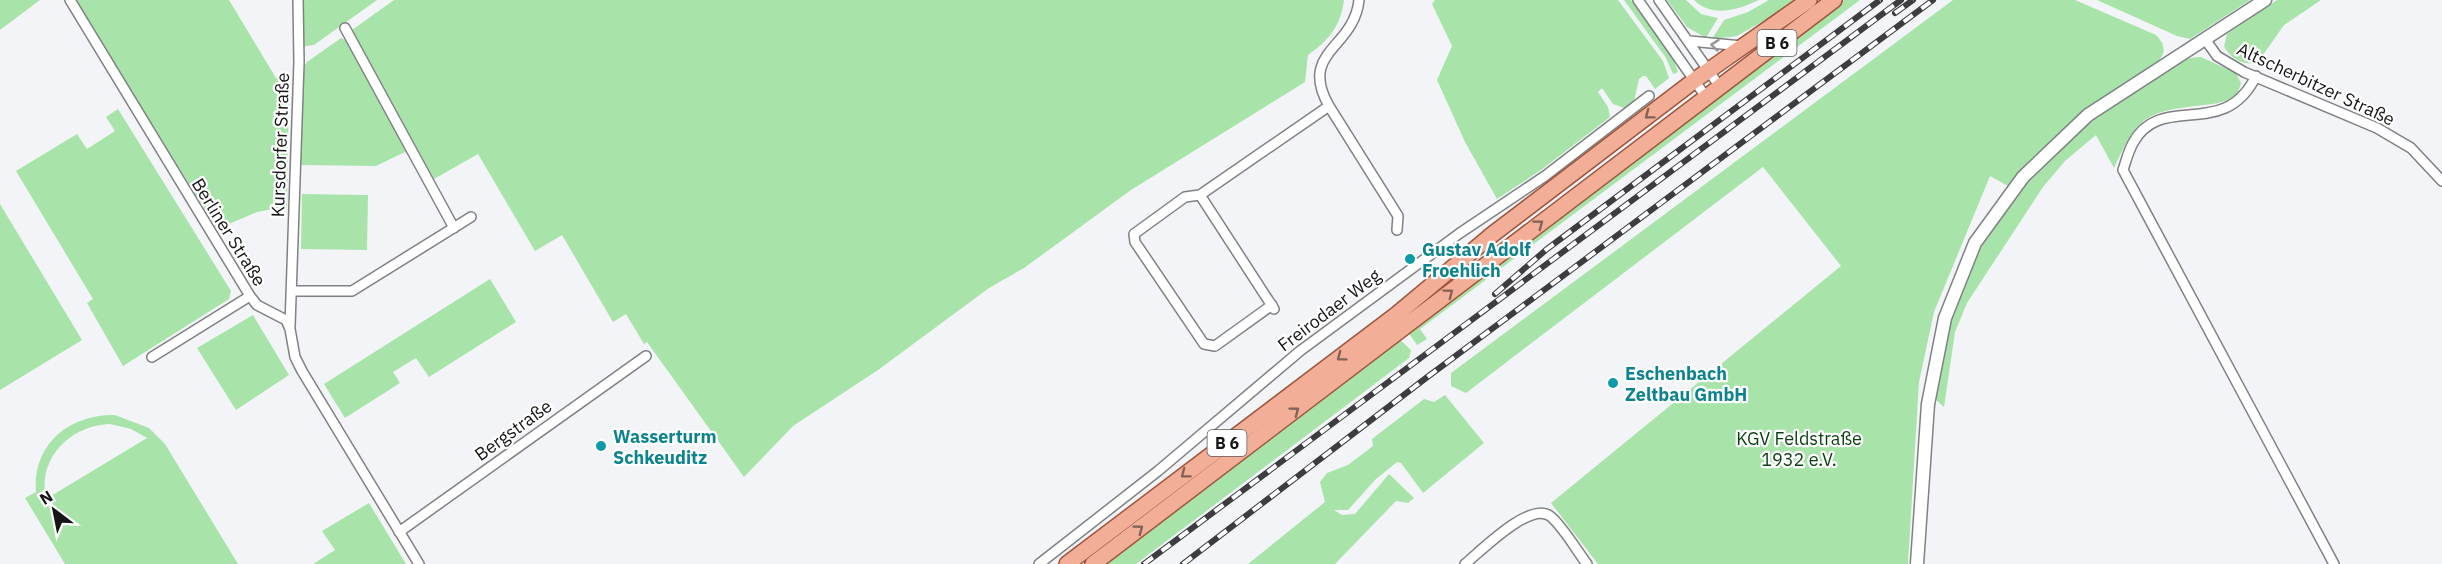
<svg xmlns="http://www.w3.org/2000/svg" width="2442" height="564" font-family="'IBM Plex Sans',sans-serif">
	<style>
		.green { fill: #a8e4a9; fill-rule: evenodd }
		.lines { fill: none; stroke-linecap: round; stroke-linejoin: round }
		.minor-casing { stroke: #7f8184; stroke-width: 12 }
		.tertiary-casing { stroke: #7f8184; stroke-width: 15 }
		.primary-casing { stroke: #9f553c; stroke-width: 18 }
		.minor { stroke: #fff; stroke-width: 9 }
		.tertiary { stroke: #fff; stroke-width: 12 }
		.primary { stroke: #f2ae96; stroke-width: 15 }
		.rail-casing { stroke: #3d3d3f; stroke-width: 6 }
		.rail { stroke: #fff; stroke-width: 4; stroke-dasharray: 11; stroke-linecap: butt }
		.oneway { stroke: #969696 }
		.oneway2 { stroke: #846256 }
		.culture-dot { fill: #0f9aa8; stroke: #fff; stroke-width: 2 }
		.labels { text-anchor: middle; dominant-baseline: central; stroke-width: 4.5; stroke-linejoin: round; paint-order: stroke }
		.shield { fill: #fff; stroke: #5b5b5c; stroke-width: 1.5 }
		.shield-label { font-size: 16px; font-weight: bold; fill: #151516 }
		.street-label { font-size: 18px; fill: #151516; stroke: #fff }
		.culture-label { font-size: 18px; font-weight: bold; fill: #0d838f; stroke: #fff; text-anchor: start }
		.park-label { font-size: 18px; fill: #0a3f12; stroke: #fff }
	</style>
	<rect width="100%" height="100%" fill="#f2f4f7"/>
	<path class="green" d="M 0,0 L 40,0 L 0,30 Z
		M 75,0 L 229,0 L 276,78 L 289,79 L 287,210 L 273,209 L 257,212 L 217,229 Z
		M 301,0 L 377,0 L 314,45 L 300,47 Z
		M 394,0 L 1344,0 C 1341,26 1328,41 1308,55 L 1305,82 L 1131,190 L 1024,268 L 989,288 L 878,370 L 793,426 L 744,477 L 647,342 L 644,344 L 626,314 L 613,322 L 562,235 L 535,251 L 478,154 L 434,179 L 352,30 Z
		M 1435,0 L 1618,0 L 1663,61 L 1669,78 L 1655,89 L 1646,76 L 1643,76 L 1639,79 L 1634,101 L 1624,108 L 1613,104 L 1602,88 L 1598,92 L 1608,107 L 1610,117 L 1541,170 L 1497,199 L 1465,142 L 1437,80 L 1452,46 L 1432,4 Z
		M 1624,0 L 1631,0 L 1671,54 L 1678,72 L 1673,74 L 1666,58 Z
		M 1667,0 L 1686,0 L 1701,14 L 1718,18 L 1706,38 L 1687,27 Z
		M 1694,0 L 1759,0 C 1738,10 1712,18 1694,0 Z
		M 1769,0 L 1800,0 L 1737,36 L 1712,39 L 1724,20 L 1748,12 Z
		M 1844,0 L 1860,0 L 1420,329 L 1427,339 L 1417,345 L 1408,332 Z
		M 1953,0 L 2075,0 L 2156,35 C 2163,42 2167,50 2160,59 C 2148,75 2116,89 2099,101 C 2065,126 2036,155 2008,186 L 1990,176 L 1934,312 L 1919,382 L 1908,564 L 1598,564 L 1551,503 L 1841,266 L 1763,167 L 1466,393 L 1451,386 L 1451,373 Z
		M 2097,0 L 2250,0 L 2190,39 L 2177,36 Z
		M 2277,0 L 2321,0 L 2284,25 L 2258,62 C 2245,67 2229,58 2224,46 L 2227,34 Z
		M 341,38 L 345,40 L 407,151 L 376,166 L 299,165 L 302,69 L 307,62 Z
		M 2201,57 L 2236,73 L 2241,83 L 2238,93 C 2227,102 2217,104 2203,105 C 2145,112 2139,115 2114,168 L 2096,135 L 2065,161 L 2043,187 L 1967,303 L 1955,332 L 1944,407 L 1935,399 C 1940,375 1943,350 1949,327 C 1975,228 2046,149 2130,94 C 2151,80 2175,57 2201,57 Z
		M 118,109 L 231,291 L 229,299 L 123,366 L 87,303 L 93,299 L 16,171 L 77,134 L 87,149 L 115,131 L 106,117 Z
		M 302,194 L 368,195 L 367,250 L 301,249 Z
		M 0,204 L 82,340 L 0,390 Z
		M 490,279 L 516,322 L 429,377 L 416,358 L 393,372 L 400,383 L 345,418 L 324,384 Z
		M 253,315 L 289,375 L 236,410 L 197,348 Z
		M 1399,339 L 1411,350 L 1409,358 L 1136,564 L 1103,564 Z
		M 1445,395 L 1484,443 L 1423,493 L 1401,463 L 1397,462 L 1376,479 L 1348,510 L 1334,510 L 1342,515 L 1355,514 L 1389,474 L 1414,498 L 1408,503 L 1396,501 L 1335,564 L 1248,564 L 1325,502 L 1320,482 L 1327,473 L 1348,465 L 1373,446 L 1372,439 L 1424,399 L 1434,402 Z
		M 115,415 L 149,428 L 165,444 L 238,564 L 65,564 L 25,498 L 36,492 C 32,444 70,414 115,415 ZM 110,424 L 131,429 L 147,438 L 46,499 C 37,458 71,425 110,424 Z
		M 369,503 L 406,564 L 313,564 L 335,550 L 322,531 Z"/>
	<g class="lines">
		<g class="minor-casing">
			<path id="minor" d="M 70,0 L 250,296 L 257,305 L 286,320 L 290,329 L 295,357 L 302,371 L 419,564
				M 1638,0 L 1706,97
				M 1659,0 L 1720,87
				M 345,28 L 454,228
				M 2205,39 L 2217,56 L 2244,72 L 2377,128 L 2411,148 L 2442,181
				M 1690,41 L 1742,46
				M 2256,76 C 2224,142 2161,91 2133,143 C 2128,152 2126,161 2123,170 L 2334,564
				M 1329,106 L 1398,216 L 1397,230
				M 1200,195 L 1274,309
				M 292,291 L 352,291 L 471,217
				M 1272,305 L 1215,346 L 1204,344 L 1135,242 L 1134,234 L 1185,197 L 1200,195 L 1329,106 C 1298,51 1354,49 1359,0
				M 290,326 L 299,62 L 298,0
				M 152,357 L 250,296
				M 399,532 L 646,356
				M 1039,564 L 1158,471 L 1300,351 L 1460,233 L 1545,176 L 1649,96
				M 1465,564 C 1481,551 1530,501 1550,516 C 1562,525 1577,551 1587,564"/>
		</g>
		<g class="tertiary-casing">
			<path id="tertiary" d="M 1917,564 L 1928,404 L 1945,318 L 1975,243 L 2023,177 L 2088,115 L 2265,0"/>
		</g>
		<g class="primary-casing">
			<path id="primary" d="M 1067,564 L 1396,315 L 1493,234 L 1695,80 L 1809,0
				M 1093,564 L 1834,0"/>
		</g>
		<use href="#minor" class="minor"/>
		<use href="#tertiary" class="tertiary"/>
		<use href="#primary" class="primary"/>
		<g class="rail-casing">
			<path id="rail" d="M 1895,13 L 1913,0
				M 1495,294 L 1547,249 L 1880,0
				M 1144,564 L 1901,0
				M 1183,564 L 1426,378 L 1933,0"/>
		</g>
		<use href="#rail" class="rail"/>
	</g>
	<defs><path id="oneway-chevron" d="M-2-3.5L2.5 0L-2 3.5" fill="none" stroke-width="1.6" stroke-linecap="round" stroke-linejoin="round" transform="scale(1.5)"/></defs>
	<use class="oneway" href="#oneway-chevron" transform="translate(1715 45) rotate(-174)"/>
	<g class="oneway2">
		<use href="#oneway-chevron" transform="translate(1649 115) rotate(143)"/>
		<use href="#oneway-chevron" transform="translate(1539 224) rotate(-37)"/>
		<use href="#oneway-chevron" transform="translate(1449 293) rotate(-37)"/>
		<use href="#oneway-chevron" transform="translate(1341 357) rotate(143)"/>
		<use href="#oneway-chevron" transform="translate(1295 411) rotate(-37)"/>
		<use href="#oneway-chevron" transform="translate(1185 474) rotate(143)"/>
		<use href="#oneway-chevron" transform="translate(1139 529) rotate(-37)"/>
	</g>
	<g class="culture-dot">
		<circle cx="1410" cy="259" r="6"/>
		<circle cx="1613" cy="383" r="6"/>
		<circle cx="601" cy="446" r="6"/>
	</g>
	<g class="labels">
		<g class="shield">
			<rect x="1757.5" y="30" width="39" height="26" rx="4.5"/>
			<rect x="1207.5" y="430" width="39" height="26" rx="4.5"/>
		</g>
		<g class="shield-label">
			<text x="1777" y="43">B 6</text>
			<text x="1227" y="443">B 6</text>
		</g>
		<g class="street-label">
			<text transform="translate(2316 84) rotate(25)">Altscherbitzer Straße</text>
			<text transform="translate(280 145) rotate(-88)">Kursdorfer Straße</text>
			<text transform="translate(229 232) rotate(58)">Berliner Straße</text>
			<text transform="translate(1329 310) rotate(-37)">Freirodaer Weg</text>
			<text transform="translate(513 430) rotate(-36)">Bergstraße</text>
		</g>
		<g class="culture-label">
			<text x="1422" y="249">Gustav Adolf<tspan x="1422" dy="21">Froehlich</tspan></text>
			<text x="1625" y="373">Eschenbach<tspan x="1625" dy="21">Zeltbau GmbH</tspan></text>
			<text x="613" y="436">Wasserturm<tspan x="613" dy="21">Schkeuditz</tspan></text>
		</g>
		<g class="park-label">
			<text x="1799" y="438">KGV Feldstraße<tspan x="1799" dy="21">1932 e.V.</tspan></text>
		</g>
	</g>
	<g transform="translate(54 510) rotate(328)" stroke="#ffffff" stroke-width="4.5" paint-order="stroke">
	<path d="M0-4.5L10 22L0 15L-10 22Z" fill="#151516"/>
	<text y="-9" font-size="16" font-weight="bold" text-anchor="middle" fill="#151516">N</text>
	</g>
</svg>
